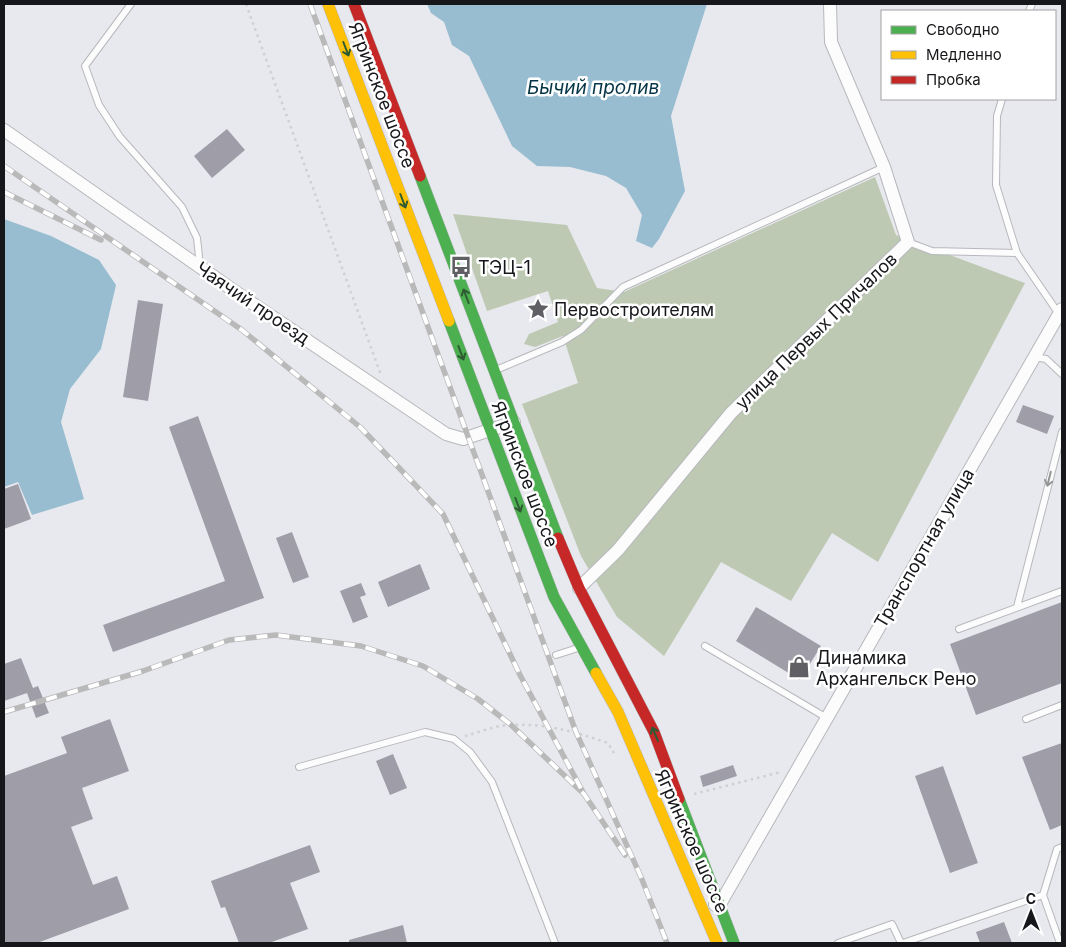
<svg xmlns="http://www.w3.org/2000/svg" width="1066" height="947" font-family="Inter,sans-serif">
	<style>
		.forest { fill: #bdc9b3 }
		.water { fill: #98bdd0 }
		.building { fill: #9e9da8 }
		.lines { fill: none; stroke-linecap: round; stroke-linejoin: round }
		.lane-casing { stroke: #b7b8bc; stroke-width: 8 }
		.street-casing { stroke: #b7b8bc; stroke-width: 14 }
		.fast-casing { stroke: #b7b8bc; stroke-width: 12 }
		.slow-casing { stroke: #b7b8bc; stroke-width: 12 }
		.jam-casing { stroke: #b7b8bc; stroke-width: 12 }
		.path { stroke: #cfd0d1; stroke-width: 2.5; stroke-dasharray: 2.5 4; stroke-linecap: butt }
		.lane { stroke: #fcfcfc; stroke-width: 6 }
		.street { stroke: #fcfcfc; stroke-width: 12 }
		.fast { stroke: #4caf50; stroke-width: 11 }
		.slow { stroke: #ffc107; stroke-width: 11 }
		.jam { stroke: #c62828; stroke-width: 11 }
		.rail-casing { stroke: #b9b9ba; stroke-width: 5.5 }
		.rail { stroke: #fff; stroke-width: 4; stroke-dasharray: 11; stroke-linecap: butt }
		.oneway { stroke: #2e5b32 }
		.oneway2 { stroke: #949596 }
		.labels { text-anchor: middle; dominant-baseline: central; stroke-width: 5; stroke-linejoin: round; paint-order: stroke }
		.street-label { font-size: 18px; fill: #16171a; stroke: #fff }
		.poi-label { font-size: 18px; fill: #16171a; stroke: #fff; text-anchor: start }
		.water-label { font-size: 19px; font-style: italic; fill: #043446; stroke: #fff }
	</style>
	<rect width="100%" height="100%" fill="#e8e9ee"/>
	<path class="forest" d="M 875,177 L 896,235 L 1025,283 L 878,562 L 832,533 L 791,601 L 721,562 L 664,656 L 617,617 L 581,556 L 522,404 L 578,383 L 563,336 L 535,347 L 524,344 L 529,334 L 558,322 L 548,291 L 487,311 L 453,214 L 567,225 L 597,288 L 624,292 Z"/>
	<path class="water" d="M 427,4 L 707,4 L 671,116 L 685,191 L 659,239 L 652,248 L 636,241 L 642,215 L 626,188 L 606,176 L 570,167 L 537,166 L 512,146 L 469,56 L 452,45 L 444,22 L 431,13 Z
		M 4,219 L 51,236 L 99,260 L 116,285 L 101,349 L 70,389 L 61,422 L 84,499 L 32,515 L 18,482 L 4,487 Z"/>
	<path class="building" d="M 227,129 L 245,150 L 212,178 L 194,156 Z
		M 138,300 L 163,304 L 148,401 L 123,397 Z
		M 1023,405 L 1054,416 L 1047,434 L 1016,422 Z
		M 198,416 L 264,598 L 113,652 L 103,625 L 225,581 L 169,427 Z
		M 18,484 L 31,519 L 4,529 L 4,489 Z
		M 292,532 L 309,577 L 293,583 L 276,538 Z
		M 420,564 L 430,589 L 388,607 L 378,582 Z
		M 361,583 L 366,595 L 360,597 L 368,617 L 353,623 L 340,591 Z
		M 1062,602 L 1062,683 L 976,715 L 950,644 Z
		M 756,607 L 821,646 L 800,680 L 736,641 Z
		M 21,658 L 33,688 L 38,686 L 49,713 L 36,718 L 27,693 L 4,701 L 4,664 Z
		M 110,719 L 129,771 L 82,788 L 93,819 L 71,827 L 93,885 L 117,876 L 129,909 L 37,943 L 4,943 L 4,776 L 67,753 L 61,737 Z
		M 1062,743 L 1062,825 L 1050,830 L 1022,757 Z
		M 393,754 L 407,788 L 390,795 L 376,761 Z
		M 733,765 L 737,776 L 703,787 L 700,776 Z
		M 943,766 L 978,863 L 950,873 L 915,776 Z
		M 310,845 L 320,872 L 290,883 L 308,929 L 269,943 L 239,943 L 225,907 L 221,908 L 211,881 Z
		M 1004,922 L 1012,943 L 980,943 L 976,932 Z
		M 403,925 L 407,943 L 349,943 L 349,940 Z"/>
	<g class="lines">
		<g class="lane-casing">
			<path id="lane" d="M 131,4 L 85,66 L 99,105 L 120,137 L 182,207 L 197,238 L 200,266
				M 1029,11 L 1032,4
				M 1002,99 L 997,116 L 996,185 L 1017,253
				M 908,242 L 932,251 L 1017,253 L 1059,314
				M 1034,357 L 1046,359 L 1062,374
				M 496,370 L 562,342 L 581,330 L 623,287 L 884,167
				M 1017,607 L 1062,432
				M 959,629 L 1062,591
				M 705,646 L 827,718
				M 556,655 L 581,647
				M 1026,719 L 1062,705
				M 299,767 L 425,732 L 454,739 L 470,752 L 492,782 L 555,943
				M 838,943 L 892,924 L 901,943
				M 903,943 L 1043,895
				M 1060,943 L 1043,895 L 1057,849 L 1062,847"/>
		</g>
		<g class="street-casing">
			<path id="street" d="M 4,130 L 240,295 L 446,434 L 463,439 L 514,422
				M 579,588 L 618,550 L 731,413 L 908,242 L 884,167 L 831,42 L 830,4
				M 715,905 L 720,904 L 1062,309"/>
		</g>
		<g class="fast-casing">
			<path id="fast" d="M 420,176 L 558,538
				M 449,321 L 554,597 L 596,673
				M 679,799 L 734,943"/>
		</g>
		<g class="slow-casing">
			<path id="slow" d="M 328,4 L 449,321
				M 596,673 L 618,712 L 717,943"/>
		</g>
		<g class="jam-casing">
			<path id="jam" d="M 354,4 L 420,176
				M 558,538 L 579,588 L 654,732 L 679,799"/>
		</g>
		<path class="path" d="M 246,4 L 381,375
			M 465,736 C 480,732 496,725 511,725 C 545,723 576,732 608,743 L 615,755
			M 694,794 L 781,772"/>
		<use href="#lane" class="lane"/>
		<use href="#street" class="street"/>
		<use href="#fast" class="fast"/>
		<use href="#slow" class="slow"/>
		<use href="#jam" class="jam"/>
		<g class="rail-casing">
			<path id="rail" d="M 310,4 L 576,732 L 641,877 L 667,943
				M 4,166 L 242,330 L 360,427 L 443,514 L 520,675 L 584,794
				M 4,192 L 101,240
				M 4,712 L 143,671 L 229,640 L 276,635 L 361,646 L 423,666 L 478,699 L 510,724 L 584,794 L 625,855"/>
		</g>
		<use href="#rail" class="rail"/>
	</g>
	<defs><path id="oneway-shaft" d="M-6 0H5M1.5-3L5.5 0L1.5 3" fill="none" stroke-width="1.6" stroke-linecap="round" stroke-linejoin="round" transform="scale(1.25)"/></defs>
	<g class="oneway">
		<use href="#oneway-shaft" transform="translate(346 49) rotate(69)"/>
		<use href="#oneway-shaft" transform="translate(403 201) rotate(69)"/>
		<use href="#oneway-shaft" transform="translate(466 296) rotate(-111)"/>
		<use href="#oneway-shaft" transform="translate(461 353) rotate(69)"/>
		<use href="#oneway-shaft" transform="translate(518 505) rotate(69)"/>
		<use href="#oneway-shaft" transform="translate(655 734) rotate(-113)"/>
	</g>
	<use class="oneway2" href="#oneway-shaft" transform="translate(1049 479) rotate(104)"/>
	<defs>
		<g id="bus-bare" transform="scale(1.725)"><path d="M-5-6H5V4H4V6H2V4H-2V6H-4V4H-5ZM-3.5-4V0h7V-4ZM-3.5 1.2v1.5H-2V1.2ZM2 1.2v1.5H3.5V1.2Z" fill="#606064" stroke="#fff" stroke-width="2.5" paint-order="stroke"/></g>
		<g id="sight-bare" transform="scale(1.725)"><path d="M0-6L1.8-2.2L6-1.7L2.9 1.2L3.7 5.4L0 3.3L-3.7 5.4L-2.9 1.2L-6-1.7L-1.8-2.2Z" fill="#606064" stroke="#fff" stroke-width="2.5" paint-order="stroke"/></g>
		<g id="shop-bare" transform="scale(1.725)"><path d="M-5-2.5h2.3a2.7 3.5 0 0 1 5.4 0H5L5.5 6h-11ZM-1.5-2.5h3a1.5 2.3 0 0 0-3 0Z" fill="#606064" stroke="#fff" stroke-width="2.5" paint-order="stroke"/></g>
	</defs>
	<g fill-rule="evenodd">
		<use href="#bus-bare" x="461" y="267"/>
		<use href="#sight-bare" x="538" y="309"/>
		<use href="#shop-bare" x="799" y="667"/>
	</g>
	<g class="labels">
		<g class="street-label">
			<text transform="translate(382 95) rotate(69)">Ягринское шоссе</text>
			<text transform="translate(253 303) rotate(34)">Чаячий проезд</text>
			<text transform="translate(816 331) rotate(-44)">улица Первых Причалов</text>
			<text transform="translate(525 474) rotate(69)">Ягринское шоссе</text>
			<text transform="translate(924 548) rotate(-60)">Транспортная улица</text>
			<text transform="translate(692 841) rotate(66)">Ягринское шоссе</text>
		</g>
		<g class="poi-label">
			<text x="478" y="267">ТЭЦ-1</text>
			<text x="554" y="309">Первостроителям</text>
			<text x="816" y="657">Динамика<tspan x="816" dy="21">Архангельск Рено</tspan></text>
		</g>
		<g class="water-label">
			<text x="593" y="87">Бычий пролив</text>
		</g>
	</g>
	<rect width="1066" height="947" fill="none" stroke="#16171a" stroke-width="10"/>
	<rect x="881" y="10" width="175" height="90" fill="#ffffff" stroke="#a2a2a3"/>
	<rect x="891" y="26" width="25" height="8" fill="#4caf50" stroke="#a2a2a3"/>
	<text x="926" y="35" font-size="15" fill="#16171a">Свободно</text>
	<rect x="891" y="51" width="25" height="8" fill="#ffc107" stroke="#a2a2a3"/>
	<text x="926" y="60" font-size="15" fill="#16171a">Медленно</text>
	<rect x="891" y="76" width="25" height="8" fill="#c62828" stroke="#a2a2a3"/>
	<text x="926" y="85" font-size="15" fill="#16171a">Пробка</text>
	<g transform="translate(1031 912)" stroke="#ffffff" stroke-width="4" paint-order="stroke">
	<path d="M0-4L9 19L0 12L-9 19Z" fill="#16171a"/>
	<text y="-8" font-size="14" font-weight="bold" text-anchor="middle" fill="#16171a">С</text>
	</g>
</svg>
